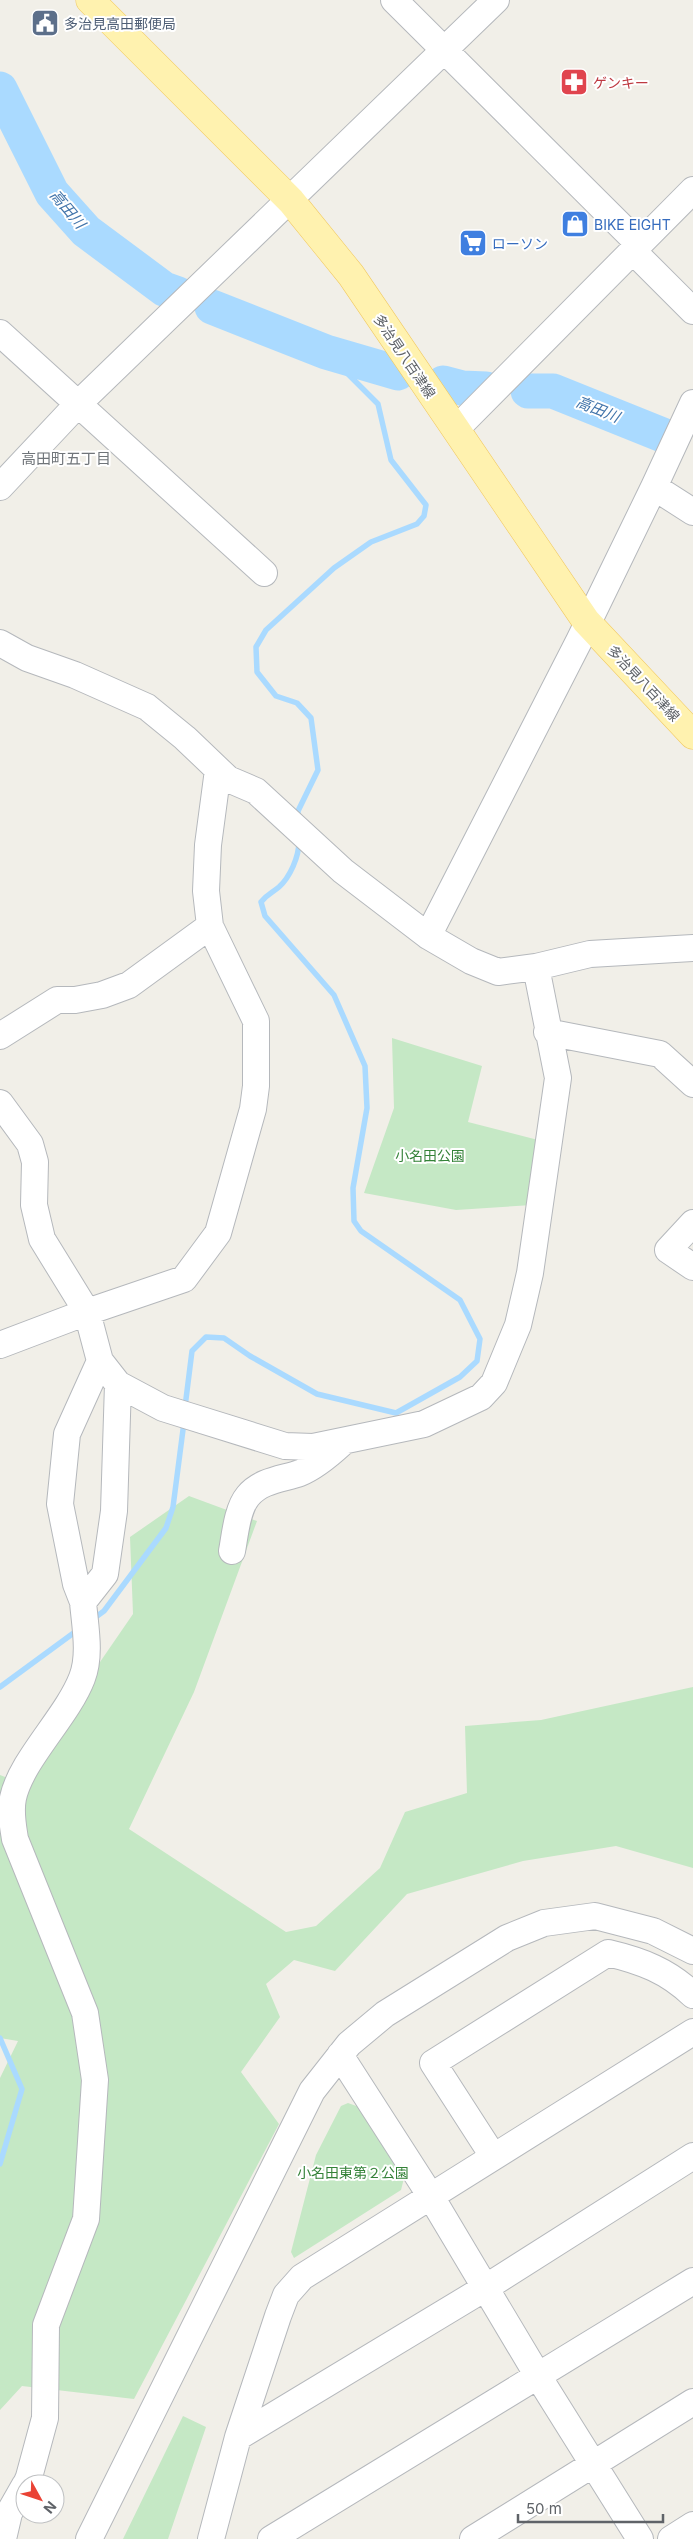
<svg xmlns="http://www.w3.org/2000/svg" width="693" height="2539" font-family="Inter,'Noto Sans JP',sans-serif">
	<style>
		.green { fill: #c5e8c5 }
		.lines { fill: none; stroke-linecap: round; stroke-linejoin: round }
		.stream { stroke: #aadaff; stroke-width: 5.5 }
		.river { stroke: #aadaff; stroke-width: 35 }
		.minor-casing { stroke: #b5b8bc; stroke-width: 28 }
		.major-casing { stroke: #f2c960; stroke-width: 29 }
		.minor { stroke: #fff; stroke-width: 26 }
		.major { stroke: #fff2af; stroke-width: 28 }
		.labels { text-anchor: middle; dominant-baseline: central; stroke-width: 4; stroke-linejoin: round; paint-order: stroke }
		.service-label { font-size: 14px; fill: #4e5e75; stroke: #fff; text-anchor: start }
		.health-label { font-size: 14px; fill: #be3a42; stroke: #fff; text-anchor: start }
		.shop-label { font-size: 14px; fill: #366cbe; stroke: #fff; text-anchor: start }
		.street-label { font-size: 14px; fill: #5f6368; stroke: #fff }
		.park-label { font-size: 14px; fill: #348238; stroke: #fff }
		.water-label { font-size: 15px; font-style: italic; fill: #4174aa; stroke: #fff }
		.neighbourhood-label { font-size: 15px; fill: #70757a; stroke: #fff }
	</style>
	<rect width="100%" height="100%" fill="#f1efe8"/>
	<path class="green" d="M 392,1038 L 482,1066 L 468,1122 L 542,1141 L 532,1205 L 456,1210 L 364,1193 L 394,1108 Z
		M 189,1496 L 257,1521 L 194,1692 L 129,1829 L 286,1932 L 316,1926 L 380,1868 L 405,1812 L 467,1793 L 465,1726 L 541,1720 L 693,1687 L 693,1868 L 616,1846 L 523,1861 L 407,1894 L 335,1971 L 294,1960 L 266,1984 L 280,2017 L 241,2072 L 279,2124 L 134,2399 L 22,2386 L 0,2410 L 0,2078 L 18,2041 L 0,2038 L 0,1775 L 28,1786 L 89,1678 L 133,1614 L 130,1537 Z
		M 348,2103 L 359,2107 L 404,2178 L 401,2190 L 294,2258 L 291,2252 L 316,2155 L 341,2106 Z
		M 183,2416 L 206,2427 L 168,2539 L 123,2539 Z"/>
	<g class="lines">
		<path class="stream" d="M 298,819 L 298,811 L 318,770 L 311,718 L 297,703 L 276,696 L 257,672 L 256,647 L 266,630 L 334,568 L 371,542 L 417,524 L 424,516 L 426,505 L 391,460 L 378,404 L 326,352
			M 185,1407 L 192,1351 L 206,1337 L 224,1338 L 250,1356 L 317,1394 L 396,1413 L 460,1377 L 477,1361 L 480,1339 L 460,1300 L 361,1231 L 354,1221 L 353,1188 L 367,1108 L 365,1066 L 334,995 L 265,916 L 261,902 C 267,894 272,893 279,887 C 290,877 299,857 299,841
			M 93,1619 L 104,1611 L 166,1528 L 173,1507 L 184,1422
			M 0,1687 L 79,1629
			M 0,2038 L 22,2089 L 0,2164"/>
		<path class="river" d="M 0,89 L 52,193 L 86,231 L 164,289 L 178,294
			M 212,307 L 326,352 L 398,373
			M 443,383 L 462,388 L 486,389
			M 528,391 L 553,391 L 665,436"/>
		<g class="minor-casing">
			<path id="minor" d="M 394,0 L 639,244
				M 633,251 L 693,311
				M 0,333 L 264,573
				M 456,429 L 693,190
				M 0,487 L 77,405 L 496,0
				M 654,487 L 693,512
				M 0,643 L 27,658 L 75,675 L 147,707 L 185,738 L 228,779 L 256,791 L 343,871 L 428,936 L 471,961 L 498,972 L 536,967 L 590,954 L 693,948
				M 428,936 L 579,641 L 654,487 L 693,403
				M 547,1032 L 660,1054 L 693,1084
				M 0,1036 L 57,1000 L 75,1000 L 102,995 L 129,985 L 210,926
				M 0,1103 L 30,1144 L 35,1162 L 34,1205 L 42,1239 L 87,1312 L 100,1361 L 118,1384 L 163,1408 L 285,1446 L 313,1447 L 424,1424 L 481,1397 L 494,1383 L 518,1325 L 530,1273 L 558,1078 L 536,967
				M 693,1223 L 668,1250 L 693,1267
				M 0,1345 L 87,1312 L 184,1279 L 218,1233 L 253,1109 L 256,1086 L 256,1021 L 210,926 L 206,891 L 208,845 L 218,770
				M 232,1551 C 235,1535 237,1509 248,1496 C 261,1480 283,1479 300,1473 C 315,1467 329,1455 341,1444
				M 83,1602 L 76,1584 L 60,1504 L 67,1434 L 100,1361
				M 340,2055 L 430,2195 L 538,2376 L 640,2539
				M 493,2156 L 433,2063 L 608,1953 C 642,1961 668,1971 693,1995
				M 238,2437 L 485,2288 L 693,2156
				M 26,2484 L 29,2477 L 45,2418 L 46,2325 L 86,2219 L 95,2080 L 85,2013 L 15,1839 C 13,1826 10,1812 13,1798 C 21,1760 67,1717 82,1678 C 91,1655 85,1626 83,1602 L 105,1574 L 114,1511 L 118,1384
				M 3,2539 L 9,2513 L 25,2485
				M 89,2539 L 312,2091 L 349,2044 L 385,2014 L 507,1938 L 544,1923 L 595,1916 L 653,1931 L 693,1951
				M 211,2539 L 238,2437 L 278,2316 L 286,2295 L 302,2277 L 693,2032
				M 271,2539 L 693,2281
				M 473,2539 L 693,2402
				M 671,2539 L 693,2525"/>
		</g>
		<g class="major-casing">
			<path id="major" d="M 90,0 L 291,201 L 351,275 L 586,621 L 693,735"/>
		</g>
		<use href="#minor" class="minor"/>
		<use href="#major" class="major"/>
	</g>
	<defs>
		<g id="civic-square" transform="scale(1.4375)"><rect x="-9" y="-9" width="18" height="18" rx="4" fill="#5c6f8a" stroke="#fff"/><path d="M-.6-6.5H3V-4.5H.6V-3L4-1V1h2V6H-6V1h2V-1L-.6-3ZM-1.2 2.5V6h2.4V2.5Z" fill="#fff"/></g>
		<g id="pharmacy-square" transform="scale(1.4375)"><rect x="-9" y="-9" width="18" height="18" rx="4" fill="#e0444e" stroke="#fff"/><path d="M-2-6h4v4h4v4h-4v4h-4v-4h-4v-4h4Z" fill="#fff"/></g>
		<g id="shop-square" transform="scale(1.4375)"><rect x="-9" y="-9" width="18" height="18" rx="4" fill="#3f7fe0" stroke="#fff"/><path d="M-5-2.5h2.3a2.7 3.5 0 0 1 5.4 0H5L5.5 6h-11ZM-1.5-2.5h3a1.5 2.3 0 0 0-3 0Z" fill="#fff"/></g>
		<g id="supermarket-square" transform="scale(1.4375)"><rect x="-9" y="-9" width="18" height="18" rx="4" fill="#3f7fe0" stroke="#fff"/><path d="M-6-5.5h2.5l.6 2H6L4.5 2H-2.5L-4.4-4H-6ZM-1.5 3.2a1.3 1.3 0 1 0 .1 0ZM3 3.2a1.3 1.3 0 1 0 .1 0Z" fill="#fff"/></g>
	</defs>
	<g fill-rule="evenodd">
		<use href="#civic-square" x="45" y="23"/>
		<use href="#pharmacy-square" x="574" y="82"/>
		<use href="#shop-square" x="575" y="224"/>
		<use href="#supermarket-square" x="473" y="243"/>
	</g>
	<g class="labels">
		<g class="service-label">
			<text x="64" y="23">多治見高田郵便局</text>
		</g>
		<g class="health-label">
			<text x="593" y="82">ゲンキー</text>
		</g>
		<g class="shop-label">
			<text x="594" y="224">BIKE EIGHT</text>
			<text x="492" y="243">ローソン</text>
		</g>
		<g class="street-label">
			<text transform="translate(405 356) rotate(56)">多治見八百津線</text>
			<text transform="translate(644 683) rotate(47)">多治見八百津線</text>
		</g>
		<g class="park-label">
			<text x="430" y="1155">小名田公園</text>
			<text x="353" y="2172">小名田東第２公園</text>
		</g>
		<g class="water-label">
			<text transform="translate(68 209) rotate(50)">高田川</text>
			<text transform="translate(598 409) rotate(22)">高田川</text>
		</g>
		<g class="neighbourhood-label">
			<text x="66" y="458">高田町五丁目</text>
		</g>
	</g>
	<g transform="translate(40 2499) rotate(130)"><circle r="24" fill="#ffffff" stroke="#bfc1c3"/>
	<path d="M0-4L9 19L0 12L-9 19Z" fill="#ea4335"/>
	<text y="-8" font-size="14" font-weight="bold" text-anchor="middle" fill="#5f6368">N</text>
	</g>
	<path d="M518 2514v8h145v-8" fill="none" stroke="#5f6368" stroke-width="2.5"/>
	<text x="526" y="2514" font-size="15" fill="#5f6368" stroke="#ffffff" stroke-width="4" paint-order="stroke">50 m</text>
</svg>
